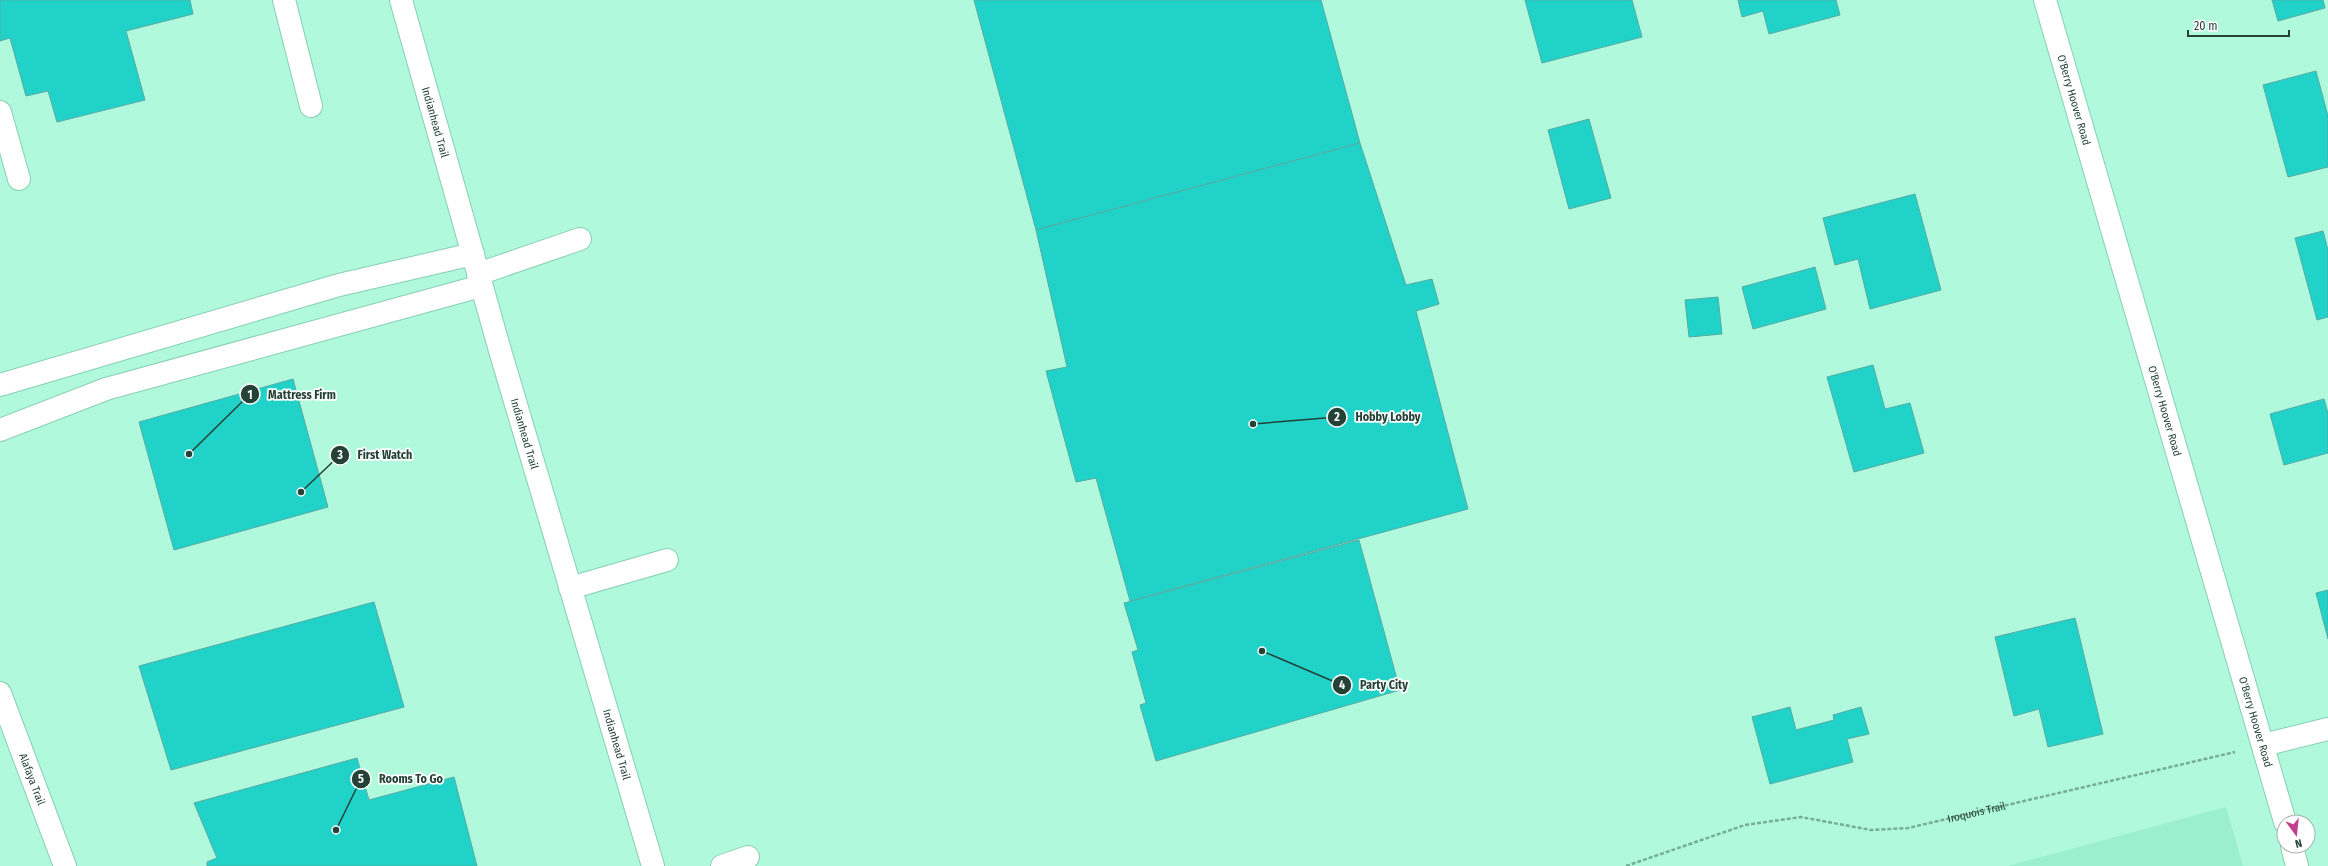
<svg xmlns="http://www.w3.org/2000/svg" width="2328" height="866" font-family="'Fira Sans Condensed',sans-serif">
	<style>
		.built { fill: #9befcf }
		.building { fill: #21d2c8; stroke: #57aba4 }
		.lines { fill: none; stroke-linecap: round; stroke-linejoin: round }
		.minor-casing { stroke: #87cfb4; stroke-width: 24 }
		.major-casing { stroke: #87cfb4; stroke-width: 24 }
		.path { stroke: #76ad98; stroke-width: 2.5; stroke-dasharray: 4 2; stroke-linecap: butt }
		.minor { stroke: #fff; stroke-width: 22 }
		.major { stroke: #fff; stroke-width: 22 }
		.labels { text-anchor: middle; dominant-baseline: central; stroke-width: 3.5; stroke-linejoin: round; paint-order: stroke }
		.street-label { font-size: 11px; fill: #244237; stroke: #fff }
		.leader { fill: none; stroke: #244237; stroke-width: 1.5 }
		.callout-dot { fill: #244237; stroke: #fff; stroke-width: 1.5 }
		.mark-label { font-size: 12px; text-anchor: middle; font-weight: bold; fill: #fff }
		.callout-label { font-size: 12px; text-anchor: middle; font-weight: bold; fill: #244237; stroke: #fff; stroke-width: 3.5; stroke-linejoin: round; paint-order: stroke }
	</style>
	<rect width="100%" height="100%" fill="#b0f9dd"/>
	<polygon class="built" points="2226,807 2243,866 2008,866"/>
	<g class="building">
		<polygon points="0,0 190,0 193,14 126,31 145,100 57,122 48,91 26,96 10,38 0,41"/>
		<polygon points="974,0 1321,0 1360,143 1036,230"/>
		<polygon points="1525,0 1632,0 1642,37 1542,63"/>
		<polygon points="1738,0 1836,0 1840,15 1769,34 1763,11 1742,17"/>
		<polygon points="2272,0 2323,0 2325,8 2278,21"/>
		<polygon points="2316,71 2328,116 2328,167 2288,177 2263,85"/>
		<polygon points="1589,119 1611,198 1569,209 1548,130"/>
		<polygon points="1360,143 1406,285 1432,279 1439,304 1416,311 1468,509 1130,601 1096,478 1076,482 1046,371 1067,367 1036,230"/>
		<polygon points="1915,194 1941,290 1870,309 1858,259 1835,265 1823,218"/>
		<polygon points="2323,231 2328,250 2328,317 2317,320 2295,238"/>
		<polygon points="1815,267 1826,309 1753,329 1742,287"/>
		<polygon points="1718,297 1722,334 1689,337 1685,300"/>
		<polygon points="1873,365 1885,409 1910,403 1924,453 1854,472 1827,377"/>
		<polygon points="293,379 328,507 174,550 139,422"/>
		<polygon points="2324,399 2328,413 2328,453 2284,465 2270,414"/>
		<polygon points="1359,540 1400,690 1156,761 1140,705 1146,703 1132,652 1138,650 1124,603"/>
		<polygon points="2328,590 2328,639 2316,593"/>
		<polygon points="374,602 404,707 171,770 139,666"/>
		<polygon points="2075,618 2103,734 2048,747 2039,709 2014,716 1995,637"/>
		<polygon points="1790,707 1796,730 1834,720 1833,715 1861,707 1869,734 1847,739 1853,762 1770,784 1752,717"/>
		<polygon points="357,758 369,800 454,777 477,866 207,866 207,862 217,858 194,803"/>
	</g>
	<g class="lines">
		<defs>
			<g id="minor">
				<polyline points="284,0 311,106"/>
				<path id="s2" d="M 401,0 L 501,354 L 653,866"/>
				<path id="s3" d="M 2045,0 L 2285,822"/>
				<polyline points="0,112 19,179"/>
				<polyline points="478,274 580,239"/>
				<polyline points="0,385 339,285 473,254"/>
				<polyline points="0,430 106,389 481,286"/>
				<polyline points="570,588 667,560"/>
				<polyline points="2263,745 2328,729"/>
				<polyline points="2292,846 2297,866"/>
				<polyline points="722,866 748,857"/>
			</g>
			<g id="major">
				<path id="s4" d="M 0,693 L 65,866"/>
			</g>
		</defs>
		<use href="#minor" class="minor-casing"/>
		<use href="#major" class="major-casing"/>
		<path class="path" id="s1" d="M 1626,866 L 1745,825 L 1801,817 L 1871,830 L 1908,828 L 2235,752"/>
		<use href="#minor" class="minor"/>
		<use href="#major" class="major"/>
	</g>
	<g class="labels">
		<g class="street-label">
			<text stroke="none"><textPath href="#s3" startOffset="104">O'Berry Hoover Road</textPath></text>
			<text stroke="none"><textPath href="#s2" startOffset="127">Indianhead Trail</textPath></text>
			<text stroke="none"><textPath href="#s3" startOffset="428">O'Berry Hoover Road</textPath></text>
			<text stroke="none"><textPath href="#s2" startOffset="451">Indianhead Trail</textPath></text>
			<text stroke="none"><textPath href="#s3" startOffset="752">O'Berry Hoover Road</textPath></text>
			<text stroke="none"><textPath href="#s2" startOffset="775">Indianhead Trail</textPath></text>
			<text stroke="none"><textPath href="#s4" startOffset="92">Alafaya Trail</textPath></text>
			<text stroke="none"><textPath href="#s1" startOffset="361">Iroquois Trail</textPath></text>
		</g>
	</g>
	<path class="leader" d="M189 454L250 394M1253 424L1337 417M301 492L340 455M1262 651L1342 685M336 830L361 779"/>
	<g class="callout-dot">
		<circle cx="189" cy="454" r="4"/>
		<circle cx="1253" cy="424" r="4"/>
		<circle cx="301" cy="492" r="4"/>
		<circle cx="1262" cy="651" r="4"/>
		<circle cx="336" cy="830" r="4"/>
		<circle cx="250" cy="394" r="10"/>
		<circle cx="1337" cy="417" r="10"/>
		<circle cx="340" cy="455" r="10"/>
		<circle cx="1342" cy="685" r="10"/>
		<circle cx="361" cy="779" r="10"/>
	</g>
	<g class="mark-label">
		<text x="250" y="399">1</text>
		<text x="1337" y="421">2</text>
		<text x="340" y="459">3</text>
		<text x="1342" y="689">4</text>
		<text x="361" y="783">5</text>
	</g>
	<g class="callout-label">
		<text x="302" y="399">Mattress Firm</text>
		<text x="1388" y="421">Hobby Lobby</text>
		<text x="385" y="459">First Watch</text>
		<text x="1384" y="689">Party City</text>
		<text x="411" y="783">Rooms To Go</text>
	</g>
	<g transform="translate(2296 834) rotate(165)"><circle r="19" fill="#ffffff" stroke="#a7b3af"/>
	<path d="M0-3L7 15L0 10L-7 15Z" fill="#c1418c"/>
	<text y="-6" font-size="11" font-weight="bold" text-anchor="middle" fill="#244237">N</text>
	</g>
	<path d="M2188 30v6h101v-6" fill="none" stroke="#244237" stroke-width="2"/>
	<text x="2194" y="30" font-size="12" fill="#244237" stroke="#ffffff" stroke-width="3" paint-order="stroke">20 m</text>
</svg>
